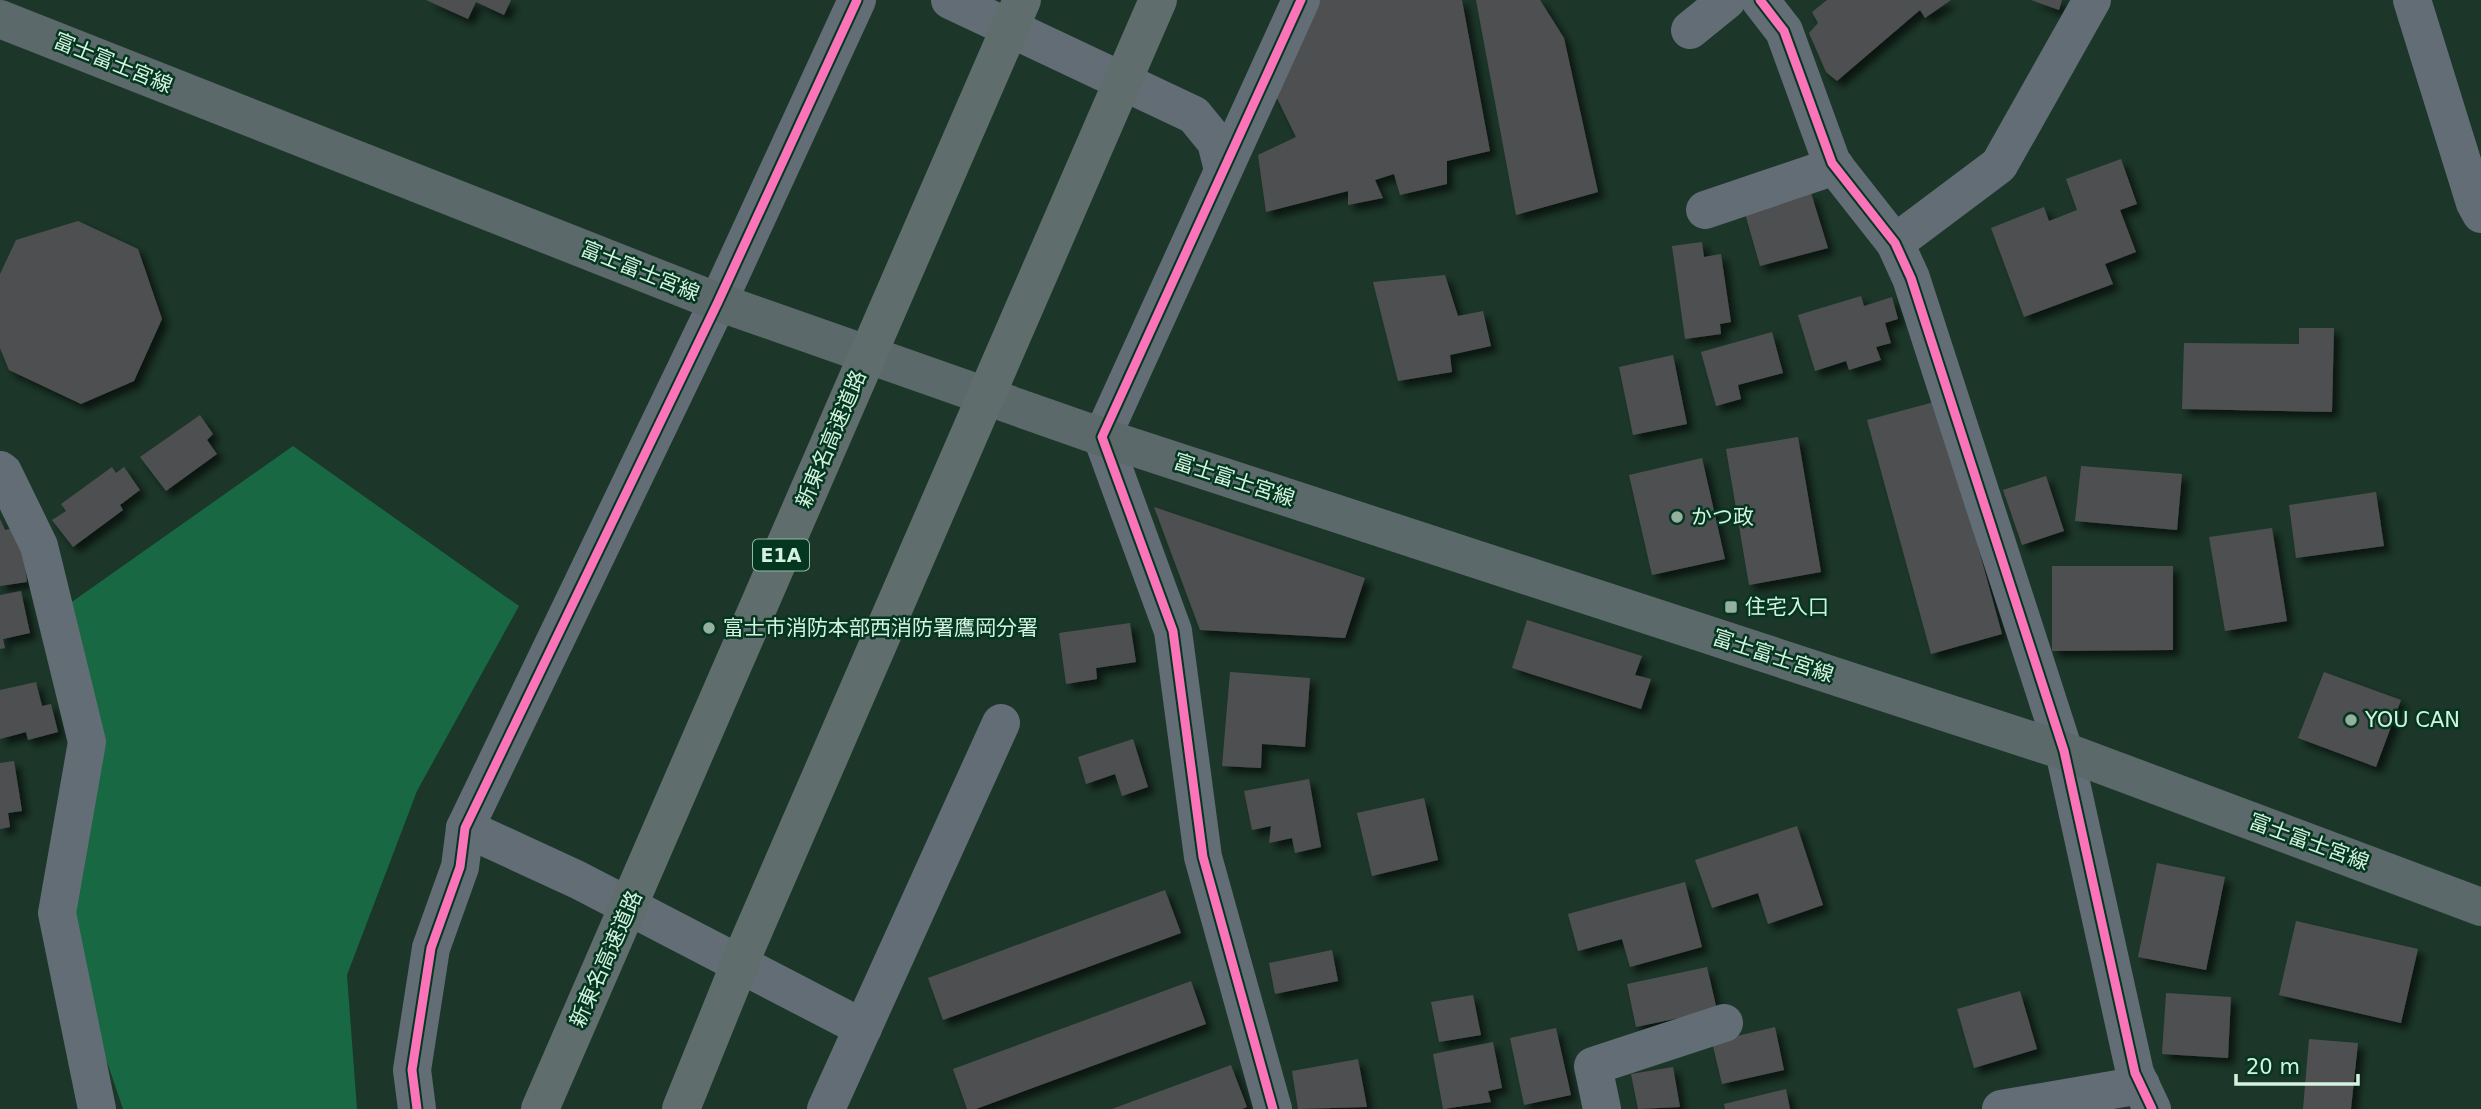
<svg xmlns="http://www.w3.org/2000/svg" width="2481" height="1109" font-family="'DejaVu Sans','Noto Sans JP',sans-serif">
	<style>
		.green { fill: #176843 }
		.building { fill: #4e5051; filter: url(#shadow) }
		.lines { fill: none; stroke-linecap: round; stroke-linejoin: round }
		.minor { stroke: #626d76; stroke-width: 38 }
		.major { stroke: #5b696a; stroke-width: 38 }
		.highway-bridge { stroke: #5f6d6d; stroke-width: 38 }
		.cycleway-casing { stroke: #043620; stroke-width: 13 }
		.cycleway { stroke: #fb73b8; stroke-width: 9 }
		.poi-dot { fill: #94b19f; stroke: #043620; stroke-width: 2.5 }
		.labels { text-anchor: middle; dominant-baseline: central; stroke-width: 5; stroke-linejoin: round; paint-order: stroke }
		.shield { fill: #043620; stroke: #96baa6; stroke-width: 2 }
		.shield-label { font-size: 19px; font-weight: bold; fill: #d4f3df }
		.street-label { font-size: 21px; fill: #d4f3df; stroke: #043620 }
		.poi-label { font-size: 21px; fill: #d4f3df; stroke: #043620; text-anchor: start }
	</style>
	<defs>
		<filter id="shadow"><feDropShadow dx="6" dy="6" stdDeviation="3.5" flood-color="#0009"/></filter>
	</defs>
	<rect width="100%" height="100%" fill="#1c3629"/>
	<polygon class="green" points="293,446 519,606 417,791 347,975 357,1109 123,1109 60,924 87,742 56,613"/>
	<g class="building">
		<polygon points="426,0 511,0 504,15 476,2 468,19"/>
		<polygon points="1320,0 1462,0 1490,151 1447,161 1447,184 1400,195 1394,174 1375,180 1383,198 1348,205 1348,191 1266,212 1258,155 1296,137 1274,92"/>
		<polygon points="1476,0 1540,0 1564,38 1598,192 1516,215"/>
		<polygon points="1827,0 1951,0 1925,18 1920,10 1837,81 1826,72 1809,33 1818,23 1812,12"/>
		<polygon points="2031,0 2062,0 2059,10"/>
		<polygon points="2121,159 2137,204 2120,210 2136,252 2105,264 2113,284 2024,317 1991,228 2044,207 2049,221 2077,210 2066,179"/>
		<polygon points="1811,193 1828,248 1760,266 1744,210"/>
		<polygon points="78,221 138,249 162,319 134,381 81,404 9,370 0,348 0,274 16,240"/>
		<polygon points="1702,242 1704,257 1721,254 1731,322 1720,324 1721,334 1685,339 1672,246"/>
		<polygon points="1445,275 1458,316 1483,311 1491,346 1450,355 1452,372 1398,381 1373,282"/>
		<polygon points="1861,296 1864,306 1892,297 1898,319 1885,323 1891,343 1876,347 1881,360 1849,370 1846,361 1815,371 1798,315"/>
		<polygon points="2299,328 2334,328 2332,412 2182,409 2184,343 2299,344"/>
		<polygon points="1772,332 1783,373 1738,385 1741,399 1716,406 1701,352"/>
		<polygon points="1673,355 1687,424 1633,435 1619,367"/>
		<polygon points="1938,401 2002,634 1931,654 1867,420"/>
		<polygon points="200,415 213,434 207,440 217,454 166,491 140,457"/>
		<polygon points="1798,437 1821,572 1749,585 1726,449"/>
		<polygon points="1702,458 1725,559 1652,575 1629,475"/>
		<polygon points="2081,466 2182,474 2177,530 2075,521"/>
		<polygon points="112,467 116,473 124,467 140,490 120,505 123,510 73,547 52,520 66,511 61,504"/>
		<polygon points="2046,476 2064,531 2022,545 2003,490"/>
		<polygon points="2376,492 2384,546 2296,558 2289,505"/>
		<polygon points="1154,507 1365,578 1345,638 1200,630"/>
		<polygon points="0,519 5,530 20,527 27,582 0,586"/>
		<polygon points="2272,528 2287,621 2225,631 2209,537"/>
		<polygon points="2052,566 2173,566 2173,650 2052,651"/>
		<polygon points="21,591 30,633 3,639 5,648 0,649 0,595"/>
		<polygon points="1527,620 1642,656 1635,675 1651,679 1641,709 1512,668"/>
		<polygon points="1130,623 1136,662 1096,668 1097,679 1066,684 1059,633"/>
		<polygon points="1230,672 1310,678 1305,747 1262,744 1261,768 1222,766"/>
		<polygon points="2324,672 2401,700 2376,767 2298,738"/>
		<polygon points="36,682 42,706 51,704 58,732 28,740 26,732 0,739 0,690"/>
		<polygon points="1133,739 1148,787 1122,796 1115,774 1086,784 1078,757"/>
		<polygon points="14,761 22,811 8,813 10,827 0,829 0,763"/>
		<polygon points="1309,779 1321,847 1295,853 1292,838 1269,843 1271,826 1252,830 1244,791"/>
		<polygon points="1424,798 1438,860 1372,876 1357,813"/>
		<polygon points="1797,826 1823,905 1768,924 1758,893 1712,908 1695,860"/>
		<polygon points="2157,863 2225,877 2206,970 2138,957"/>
		<polygon points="1685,882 1702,947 1630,967 1622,939 1578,951 1568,914"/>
		<polygon points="1165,890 1181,933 943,1020 928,978"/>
		<polygon points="2296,921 2418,949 2401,1023 2279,995"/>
		<polygon points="1332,950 1338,981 1275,994 1269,963"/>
		<polygon points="1707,967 1717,1010 1636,1027 1627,984"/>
		<polygon points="1191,981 1206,1024 976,1109 967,1109 953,1069"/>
		<polygon points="2020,991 2037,1049 1974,1068 1957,1009"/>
		<polygon points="2166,993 2231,997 2228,1058 2162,1054"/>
		<polygon points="1473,995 1481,1035 1439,1042 1431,1002"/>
		<polygon points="1775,1027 1784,1070 1722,1084 1712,1042"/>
		<polygon points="1556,1028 1571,1095 1524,1105 1510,1038"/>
		<polygon points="2309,1039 2358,1043 2351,1109 2303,1109"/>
		<polygon points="1493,1042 1502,1088 1488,1091 1491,1102 1443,1109 1433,1054"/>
		<polygon points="1358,1059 1367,1107 1298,1109 1292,1071"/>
		<polygon points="1231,1065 1247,1107 1242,1109 1112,1109"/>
		<polygon points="1673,1067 1680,1107 1638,1109 1631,1074"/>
		<polygon points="1786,1089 1790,1109 1725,1109 1724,1104"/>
	</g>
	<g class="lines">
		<g class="minor">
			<polyline points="950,0 1194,115 1216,142 1223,170"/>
			<polyline points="1760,0 1784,31 1832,163 1895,243 1911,278 2064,751 2135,1073 2152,1109"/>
			<polyline points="2412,0 2475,203 2481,214"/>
			<polyline points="1690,30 1727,0"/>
			<polyline points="1705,210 1835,166"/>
			<polyline points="1895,243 1999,165 2092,0"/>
			<polyline points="0,470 3,472 39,546 87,742 57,913 97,1109"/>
			<polyline points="465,828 578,880 863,1028"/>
			<polyline points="417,1109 412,1070 431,948 460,867 465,828 718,302 857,0"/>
			<polyline points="826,1109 1001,723"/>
			<polyline points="1273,1109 1203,857 1173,631 1102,437 1301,0"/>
			<polyline points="1602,1109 1593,1066 1724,1023"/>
			<polyline points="2001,1109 2141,1085"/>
		</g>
		<polyline class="major" points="0,19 718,302 1102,437 2064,751 2481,907"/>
		<g class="highway-bridge">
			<polyline points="540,1109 1022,0"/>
			<polyline points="681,1109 747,946 1158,0"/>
		</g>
		<defs>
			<g id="cycleway">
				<polyline points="1760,0 1784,31 1832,163 1895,243 1911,278 2064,751 2135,1073 2152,1109"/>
				<polyline points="417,1109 412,1070 431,948 460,867 465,828 718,302 857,0"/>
				<polyline points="1273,1109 1203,857 1173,631 1102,437 1301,0"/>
			</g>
		</defs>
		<use href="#cycleway" class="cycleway-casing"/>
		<use href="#cycleway" class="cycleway"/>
	</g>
	<g class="poi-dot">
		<circle cx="1677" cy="517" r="7"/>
		<rect x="1724" y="600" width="14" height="14" rx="3.5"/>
		<circle cx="709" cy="628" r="7"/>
		<circle cx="2351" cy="720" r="7"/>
	</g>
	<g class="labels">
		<rect class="shield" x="753" y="539.5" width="56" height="31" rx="5"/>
		<g class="shield-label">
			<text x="781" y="555">E1A</text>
		</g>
		<g class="street-label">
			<text transform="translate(113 63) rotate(22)">富士富士宮線</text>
			<text transform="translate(640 271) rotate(22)">富士富士宮線</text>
			<text transform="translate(831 439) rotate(-67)">新東名高速道路</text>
			<text transform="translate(1234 480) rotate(18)">富士富士宮線</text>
			<text transform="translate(1773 656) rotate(18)">富士富士宮線</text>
			<text transform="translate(2309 842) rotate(20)">富士富士宮線</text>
			<text transform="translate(606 959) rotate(-66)">新東名高速道路</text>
		</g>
		<g class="poi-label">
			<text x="1691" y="517">かつ政</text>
			<text x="1745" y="607">住宅入口</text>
			<text x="723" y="628">富士市消防本部西消防署鷹岡分署</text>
			<text x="2365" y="720">YOU CAN</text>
		</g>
	</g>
	<path d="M2236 1074v10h122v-10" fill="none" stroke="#d4f3df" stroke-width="3.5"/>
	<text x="2246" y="1074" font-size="21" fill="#d4f3df" stroke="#043620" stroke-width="5" paint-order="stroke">20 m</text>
</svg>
